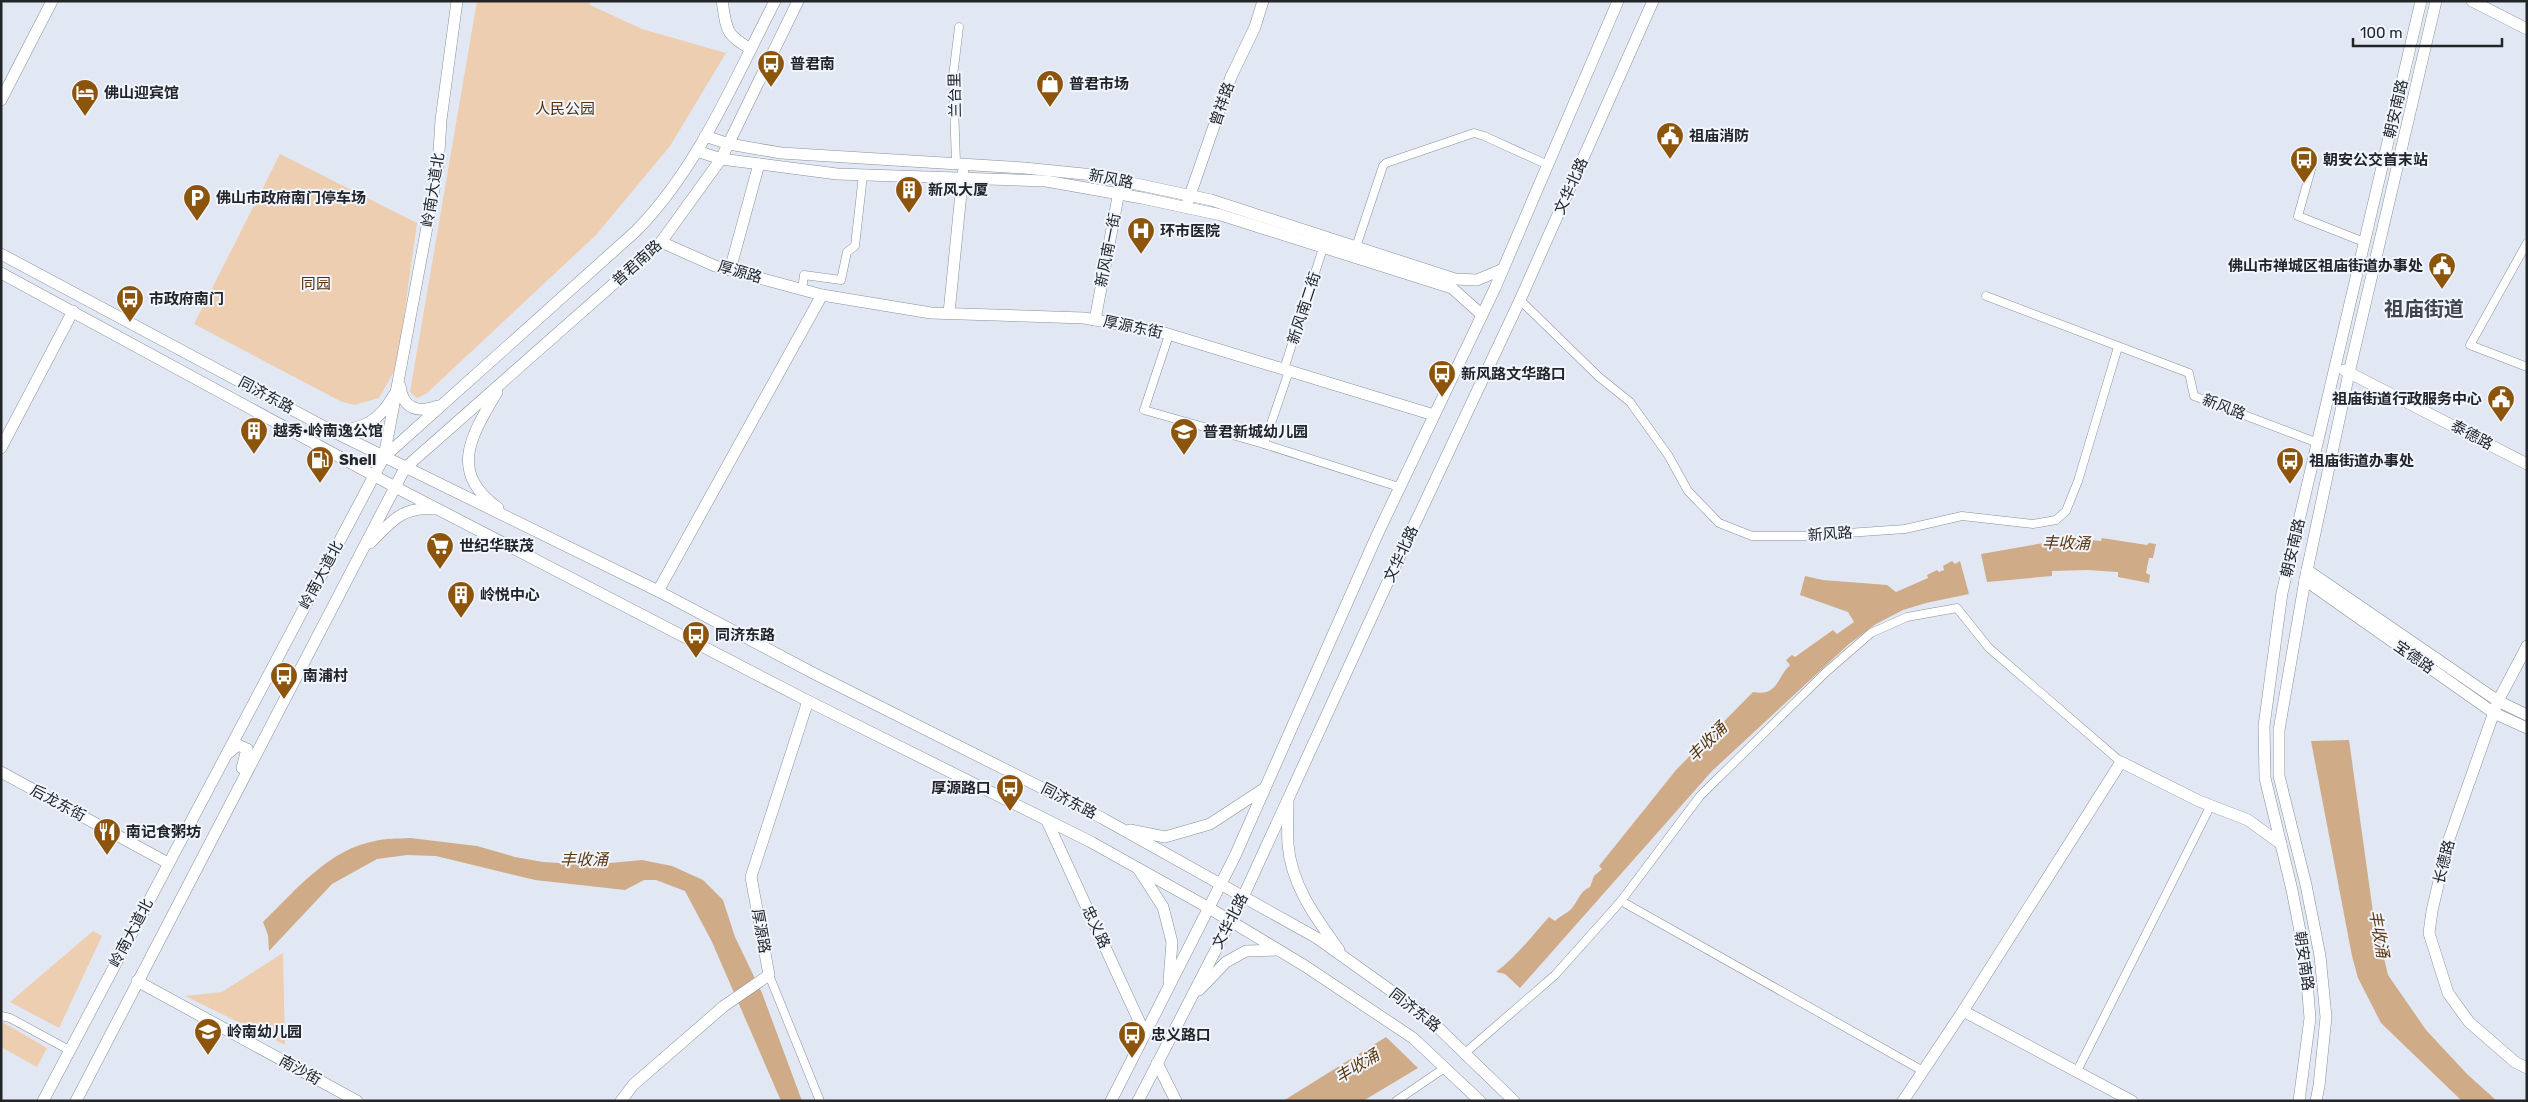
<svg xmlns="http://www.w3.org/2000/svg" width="2528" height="1102" font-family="Rubik,'Noto Sans SC',sans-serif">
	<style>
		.green { fill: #eeceb0 }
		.water { fill: #d0ab88 }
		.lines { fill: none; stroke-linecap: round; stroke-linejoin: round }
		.street-casing { stroke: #8a909a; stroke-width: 9 }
		.secondary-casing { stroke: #8a909a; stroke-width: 12 }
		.street { stroke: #fff; stroke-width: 8 }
		.secondary { stroke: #fff; stroke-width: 11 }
		.labels { text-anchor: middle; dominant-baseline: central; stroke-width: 4; stroke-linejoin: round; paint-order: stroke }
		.poi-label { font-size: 15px; font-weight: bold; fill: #222428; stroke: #f0f5fe; text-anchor: start }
		.street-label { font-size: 15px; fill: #222428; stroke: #f0f5fe }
		.park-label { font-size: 15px; fill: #543003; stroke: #f0f5fe }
		.water-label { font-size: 16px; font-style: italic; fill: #5c370c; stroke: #f0f5fe }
		.district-label { font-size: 20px; font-weight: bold; fill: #40464e; stroke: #f0f5fe }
	</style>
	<rect width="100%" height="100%" fill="#e1e8f3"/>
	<g class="green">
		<polygon points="477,1 589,1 590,5 642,29 726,53 670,146 596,235 426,394 417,398 410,392"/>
		<polygon points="280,154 417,223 397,366 379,398 354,405 340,401 194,324"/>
		<polygon points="93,931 102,936 59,1028 10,1002"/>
		<polygon points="283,953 285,1045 185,996 222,992"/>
		<polygon points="1,1023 4,1023 47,1048 37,1067 1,1047"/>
	</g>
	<g class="water">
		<polygon points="2072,538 2101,541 2102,538 2147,545 2149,543 2156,544 2153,558 2149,558 2146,573 2150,575 2149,583 2118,577 2118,572 2087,570 2052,571 2052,576 1987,582 1981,554"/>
		<path d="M 1952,561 L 1955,564 L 1960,561 L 1969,594 L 1926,603 L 1903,610 L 1876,624 L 1849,644 L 1712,771 L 1520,988 L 1505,974 L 1496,972 C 1517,956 1531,937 1549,917 L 1555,921 C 1560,916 1568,913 1572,908 C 1579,900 1579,892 1590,887 L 1594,876 L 1602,869 L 1599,866 L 1676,770 L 1753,692 C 1778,697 1777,677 1790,665 L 1786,660 L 1792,655 L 1795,657 L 1833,630 L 1837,634 L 1854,622 L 1848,612 L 1800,595 L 1805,576 L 1823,580 L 1887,585 L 1896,592 L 1928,578 L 1927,575 L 1937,570 L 1939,572 L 1944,570 L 1943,566 Z"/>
		<polygon points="2349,740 2373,912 2388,975 2426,1030 2467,1074 2497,1101 2462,1101 2381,1023 2358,978 2352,956 2311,741"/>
		<path d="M 410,838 L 477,846 L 515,857 L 543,862 L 589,865 L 642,860 L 672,866 L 703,880 L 723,900 L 735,937 L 762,993 L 802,1101 L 781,1101 L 712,942 L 685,891 L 656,880 L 644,880 L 625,890 L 535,880 L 436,856 L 407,855 L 377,859 L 332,884 L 269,951 L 268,935 L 263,922 C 295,891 329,849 375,841 C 386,838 398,839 410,838 Z"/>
		<polygon points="1386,1037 1418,1068 1363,1101 1283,1101"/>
	</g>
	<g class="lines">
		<defs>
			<g id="street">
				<polyline points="956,163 953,76 959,27"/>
				<polyline points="2312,166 2298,216 2364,242"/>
				<polyline points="2527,243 2470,345 2527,367"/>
				<polyline points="1356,247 1383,166 1386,163 1474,133 1484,136 1548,165"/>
				<polyline points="802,290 804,275 841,280 847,252 855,246 863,175"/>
				<polyline points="1986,296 2189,373 2194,396 2318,443"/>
				<polyline points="1520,300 1599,377 1630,402 1668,455 1688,491 1719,523 1752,536 1804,536 1905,529 1962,516 2033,524 2056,520 2066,511 2078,481 2118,347"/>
				<polyline points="1169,335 1144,410 1264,444 1399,487"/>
				<polyline points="1284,369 1323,248"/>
				<polyline points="1264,444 1289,371"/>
				<polyline points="1621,901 1923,1071"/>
				<polyline points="769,975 820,1101"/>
				<polyline points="1,1016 10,1018 69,1050"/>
				<polyline points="1465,1053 1555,975 1621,901 1700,796 1825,673 1871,633 1907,617 1957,608 1989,648 2121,762"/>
				<polyline points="2077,1071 2211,805"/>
				<polyline points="1396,1101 1446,1067"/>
			</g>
			<g id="secondary">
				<path d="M 722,1 C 727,29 724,34 751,49"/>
				<polyline points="2472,1 2527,29"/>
				<polyline points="1,100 52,1"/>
				<polyline points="705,136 729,144 781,153 1024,168 1094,175 1211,200 1455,279 1477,280 1503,269"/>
				<polyline points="697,151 721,159 837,174 1046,181 1142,198 1221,215 1452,288 1482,315"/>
				<polyline points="1188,201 1231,77 1255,27 1263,1"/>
				<polyline points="661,242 715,266 822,295 931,313 1084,318 1158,331 1434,415"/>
				<polyline points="1,254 334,432 658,591 815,674 1102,818 1317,938 1425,1015 1514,1101"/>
				<polyline points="730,270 759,164"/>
				<polyline points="1,273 395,487 808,701 1091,842 1209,908 1305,966 1413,1038 1480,1101"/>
				<polyline points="949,313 963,173"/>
				<polyline points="1095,320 1120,186"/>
				<polyline points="2344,370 2527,464"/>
				<path d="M 400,386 C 403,410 419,413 438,406"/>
				<path d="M 497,392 C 471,436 448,472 498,508"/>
				<path d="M 334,432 C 364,428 379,422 394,395"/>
				<polyline points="1,448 73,311"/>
				<path d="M 384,457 L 636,231 C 699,167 734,80 775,1"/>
				<path d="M 370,543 C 391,522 402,506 434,509"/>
				<polyline points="2307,570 2498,701 2527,715"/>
				<polyline points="2305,580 2494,713 2527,728"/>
				<polyline points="658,591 822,295"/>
				<polyline points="2527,646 2498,701 2448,842 2432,911 2429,933 2448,993 2469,1022 2515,1062 2527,1068"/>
				<polyline points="227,754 238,745 247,749 242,768"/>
				<polyline points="1,772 168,863"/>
				<path d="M 1288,802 C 1288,815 1287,830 1288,844 C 1291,885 1316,918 1339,950"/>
				<polyline points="1047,821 1145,1034"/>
				<polyline points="1130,830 1165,837 1210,824 1265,788"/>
				<polyline points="1139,870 1163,907 1172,942 1169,981"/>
				<polyline points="137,981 357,1101"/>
				<polyline points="1199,990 1226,962 1246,951 1278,950"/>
				<polyline points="1963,1011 2132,1101"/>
				<polyline points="1157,1063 1176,1101"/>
				<polyline points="43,1101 384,457 438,168 441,120 457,1"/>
				<polyline points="76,1101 405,468 661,242 721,159 798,1"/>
				<polyline points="621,1101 633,1085 724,1006 769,975 751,877 808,701"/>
				<polyline points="1111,1101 1235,856 1378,533 1495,288 1618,1"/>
				<polyline points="1138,1101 1243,897 1402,551 1520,300 1653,1"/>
				<polyline points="1903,1101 1963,1011 2121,762 2199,801 2248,820 2281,844"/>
				<polyline points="2299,1101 2310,1018 2305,957 2292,890 2265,778 2264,726 2282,593 2421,1"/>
				<polyline points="2316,1101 2319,1086 2326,1017 2320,956 2306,885 2279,776 2279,730 2305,580 2349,373 2436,1"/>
			</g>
		</defs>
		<use href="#street" class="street-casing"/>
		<use href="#secondary" class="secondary-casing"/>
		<use href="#street" class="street"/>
		<use href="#secondary" class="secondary"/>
	</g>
	<defs>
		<symbol id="bus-pin" viewBox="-11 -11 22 30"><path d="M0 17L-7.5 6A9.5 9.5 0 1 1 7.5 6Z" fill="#8d540b" stroke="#f0f5fe"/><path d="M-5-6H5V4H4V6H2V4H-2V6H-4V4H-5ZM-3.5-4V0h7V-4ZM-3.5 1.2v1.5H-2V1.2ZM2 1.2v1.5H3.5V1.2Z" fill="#fff"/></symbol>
		<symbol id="shop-pin" viewBox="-11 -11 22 30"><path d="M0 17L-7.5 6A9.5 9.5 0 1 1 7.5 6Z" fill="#8d540b" stroke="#f0f5fe"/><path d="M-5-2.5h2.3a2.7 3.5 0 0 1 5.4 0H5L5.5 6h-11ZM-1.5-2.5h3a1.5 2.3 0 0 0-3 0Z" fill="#fff"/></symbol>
		<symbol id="hotel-pin" viewBox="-11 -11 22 30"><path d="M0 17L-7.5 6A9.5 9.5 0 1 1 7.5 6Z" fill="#8d540b" stroke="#f0f5fe"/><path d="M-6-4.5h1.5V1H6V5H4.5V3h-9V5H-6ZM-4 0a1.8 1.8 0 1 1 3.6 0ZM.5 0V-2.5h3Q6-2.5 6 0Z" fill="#fff"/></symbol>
		<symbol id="civic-pin" viewBox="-11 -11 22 30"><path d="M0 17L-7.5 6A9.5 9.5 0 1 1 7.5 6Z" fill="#8d540b" stroke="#f0f5fe"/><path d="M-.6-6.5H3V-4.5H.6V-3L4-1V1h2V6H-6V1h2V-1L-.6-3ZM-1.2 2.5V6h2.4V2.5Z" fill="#fff"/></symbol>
		<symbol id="building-pin" viewBox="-11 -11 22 30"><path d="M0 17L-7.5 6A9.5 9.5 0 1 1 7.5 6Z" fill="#8d540b" stroke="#f0f5fe"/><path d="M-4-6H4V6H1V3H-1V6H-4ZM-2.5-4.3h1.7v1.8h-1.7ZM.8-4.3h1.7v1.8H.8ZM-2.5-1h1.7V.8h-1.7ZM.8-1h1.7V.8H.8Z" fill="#fff"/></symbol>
		<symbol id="parking-pin" viewBox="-11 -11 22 30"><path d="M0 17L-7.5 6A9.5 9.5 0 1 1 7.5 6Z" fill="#8d540b" stroke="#f0f5fe"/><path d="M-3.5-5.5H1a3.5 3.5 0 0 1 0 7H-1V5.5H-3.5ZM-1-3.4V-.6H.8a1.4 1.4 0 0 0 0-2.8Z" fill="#fff"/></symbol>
		<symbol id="hospital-pin" viewBox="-11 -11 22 30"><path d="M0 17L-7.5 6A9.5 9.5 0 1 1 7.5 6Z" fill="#8d540b" stroke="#f0f5fe"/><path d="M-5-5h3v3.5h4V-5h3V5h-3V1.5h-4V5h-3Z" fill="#fff"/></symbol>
		<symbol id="school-pin" viewBox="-11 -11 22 30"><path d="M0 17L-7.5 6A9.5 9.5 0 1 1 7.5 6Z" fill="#8d540b" stroke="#f0f5fe"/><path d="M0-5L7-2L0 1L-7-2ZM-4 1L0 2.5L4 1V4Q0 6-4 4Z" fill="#fff"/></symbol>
		<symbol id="fuel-pin" viewBox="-11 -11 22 30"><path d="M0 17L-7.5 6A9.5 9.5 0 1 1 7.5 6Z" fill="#8d540b" stroke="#f0f5fe"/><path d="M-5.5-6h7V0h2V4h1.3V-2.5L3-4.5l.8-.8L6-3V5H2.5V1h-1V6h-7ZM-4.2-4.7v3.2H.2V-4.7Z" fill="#fff"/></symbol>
		<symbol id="supermarket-pin" viewBox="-11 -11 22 30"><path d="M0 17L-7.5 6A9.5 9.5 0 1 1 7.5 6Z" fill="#8d540b" stroke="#f0f5fe"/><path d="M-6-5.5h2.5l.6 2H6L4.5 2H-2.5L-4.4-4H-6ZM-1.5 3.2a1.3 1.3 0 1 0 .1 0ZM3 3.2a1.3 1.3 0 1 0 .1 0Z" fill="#fff"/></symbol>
		<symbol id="restaurant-pin" viewBox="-11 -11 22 30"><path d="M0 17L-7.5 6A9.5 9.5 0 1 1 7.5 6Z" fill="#8d540b" stroke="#f0f5fe"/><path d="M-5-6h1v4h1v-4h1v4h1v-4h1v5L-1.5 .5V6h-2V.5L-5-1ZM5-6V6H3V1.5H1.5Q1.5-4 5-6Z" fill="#fff"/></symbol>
	</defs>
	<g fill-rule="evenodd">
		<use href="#bus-pin" x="755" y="48" width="32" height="43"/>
		<use href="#shop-pin" x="1034" y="68" width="32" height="43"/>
		<use href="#hotel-pin" x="69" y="77" width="32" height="43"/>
		<use href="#civic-pin" x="1654" y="120" width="32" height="43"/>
		<use href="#bus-pin" x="2288" y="144" width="32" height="43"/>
		<use href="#building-pin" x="893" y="174" width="32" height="43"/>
		<use href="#parking-pin" x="181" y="182" width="32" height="43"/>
		<use href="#hospital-pin" x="1125" y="215" width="32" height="43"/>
		<use href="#civic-pin" x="2426" y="250" width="32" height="43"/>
		<use href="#bus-pin" x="114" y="283" width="32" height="43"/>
		<use href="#bus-pin" x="1426" y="358" width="32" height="43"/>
		<use href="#civic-pin" x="2485" y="383" width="32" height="43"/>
		<use href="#building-pin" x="238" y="415" width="32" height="43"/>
		<use href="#school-pin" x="1168" y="416" width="32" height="43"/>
		<use href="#fuel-pin" x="304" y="444" width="32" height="43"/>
		<use href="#bus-pin" x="2274" y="445" width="32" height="43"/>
		<use href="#supermarket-pin" x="424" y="530" width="32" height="43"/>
		<use href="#building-pin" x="445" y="579" width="32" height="43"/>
		<use href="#bus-pin" x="680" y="619" width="32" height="43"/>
		<use href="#bus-pin" x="268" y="660" width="32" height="43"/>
		<use href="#bus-pin" x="994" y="772" width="32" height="43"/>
		<use href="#restaurant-pin" x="91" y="816" width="32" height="43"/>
		<use href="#school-pin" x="192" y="1016" width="32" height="43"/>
		<use href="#bus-pin" x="1116" y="1019" width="32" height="43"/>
	</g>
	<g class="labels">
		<g class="poi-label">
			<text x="790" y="64">普君南</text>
			<text x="1069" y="84">普君市场</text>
			<text x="104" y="93">佛山迎宾馆</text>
			<text x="1689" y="136">祖庙消防</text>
			<text x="2323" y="160">朝安公交首末站</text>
			<text x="928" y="190">新风大厦</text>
			<text x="216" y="198">佛山市政府南门停车场</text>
			<text x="1160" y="231">环市医院</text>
			<text x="2423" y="266" text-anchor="end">佛山市禅城区祖庙街道办事处</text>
			<text x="149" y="299">市政府南门</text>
			<text x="1461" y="374">新风路文华路口</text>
			<text x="2482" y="399" text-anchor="end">祖庙街道行政服务中心</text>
			<text x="273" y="431">越秀·岭南逸公馆</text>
			<text x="1203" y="432">普君新城幼儿园</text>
			<text x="339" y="460">Shell</text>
			<text x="2309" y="461">祖庙街道办事处</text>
			<text x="459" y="546">世纪华联茂</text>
			<text x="480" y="595">岭悦中心</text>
			<text x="715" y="635">同济东路</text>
			<text x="303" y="676">南浦村</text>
			<text x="991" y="788" text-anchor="end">厚源路口</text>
			<text x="126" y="832">南记食粥坊</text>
			<text x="227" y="1032">岭南幼儿园</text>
			<text x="1151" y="1035">忠义路口</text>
		</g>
		<g class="street-label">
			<text transform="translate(955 95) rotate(-91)">兰台里</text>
			<text transform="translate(1222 104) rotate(-71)">曾祥路</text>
			<text transform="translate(2396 109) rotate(-77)">朝安南路</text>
			<text transform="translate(1111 179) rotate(11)">新风路</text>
			<text transform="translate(1571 186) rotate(-66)">文华北路</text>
			<text transform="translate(433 190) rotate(-81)">岭南大道北</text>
			<text transform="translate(1108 250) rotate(-79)">新风南一街</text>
			<text transform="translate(637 263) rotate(-42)">普君南路</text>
			<text transform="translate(740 272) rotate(16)">厚源路</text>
			<text transform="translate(1304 308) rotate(-72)">新风南二街</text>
			<text transform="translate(1133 327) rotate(12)">厚源东街</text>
			<text transform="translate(266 395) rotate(28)">同济东路</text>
			<text transform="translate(2224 407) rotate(21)">新风路</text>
			<text transform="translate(2472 435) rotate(28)">泰德路</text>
			<text transform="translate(1830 534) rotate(-4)">新风路</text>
			<text transform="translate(2293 548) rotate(-77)">朝安南路</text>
			<text transform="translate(1401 554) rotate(-65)">文华北路</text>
			<text transform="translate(321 575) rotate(-62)">岭南大道北</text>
			<text transform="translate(2414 657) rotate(35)">宝德路</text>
			<text transform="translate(1069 801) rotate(27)">同济东路</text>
			<text transform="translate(58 803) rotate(28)">后龙东街</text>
			<text transform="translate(2444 862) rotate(-76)">长德路</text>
			<text transform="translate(1230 921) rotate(-63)">文华北路</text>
			<text transform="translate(1096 927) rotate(65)">忠义路</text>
			<text transform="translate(761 931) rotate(80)">厚源路</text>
			<text transform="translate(131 933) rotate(-62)">岭南大道北</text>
			<text transform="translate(2304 961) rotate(82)">朝安南路</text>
			<text transform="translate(1415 1010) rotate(38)">同济东路</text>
			<text transform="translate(300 1070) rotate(29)">南沙街</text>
		</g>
		<g class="park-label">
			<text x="565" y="109">人民公园</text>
			<text x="316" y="284">同园</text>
		</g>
		<g class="water-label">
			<text transform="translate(2066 543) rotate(1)">丰收涌</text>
			<text transform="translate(1707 742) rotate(-45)">丰收涌</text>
			<text x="584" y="859">丰收涌</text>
			<text transform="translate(2379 934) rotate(80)">丰收涌</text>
			<text transform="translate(1357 1066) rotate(-32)">丰收涌</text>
		</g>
		<g class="district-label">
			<text x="2424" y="309">祖庙街道</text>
		</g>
	</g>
	<rect width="2528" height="1102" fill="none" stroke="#222428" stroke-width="5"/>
	<path d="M2353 38v8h149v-8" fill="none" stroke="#222428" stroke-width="2.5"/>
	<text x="2360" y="38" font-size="15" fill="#222428" stroke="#f0f5fe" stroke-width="4" paint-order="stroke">100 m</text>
</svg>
